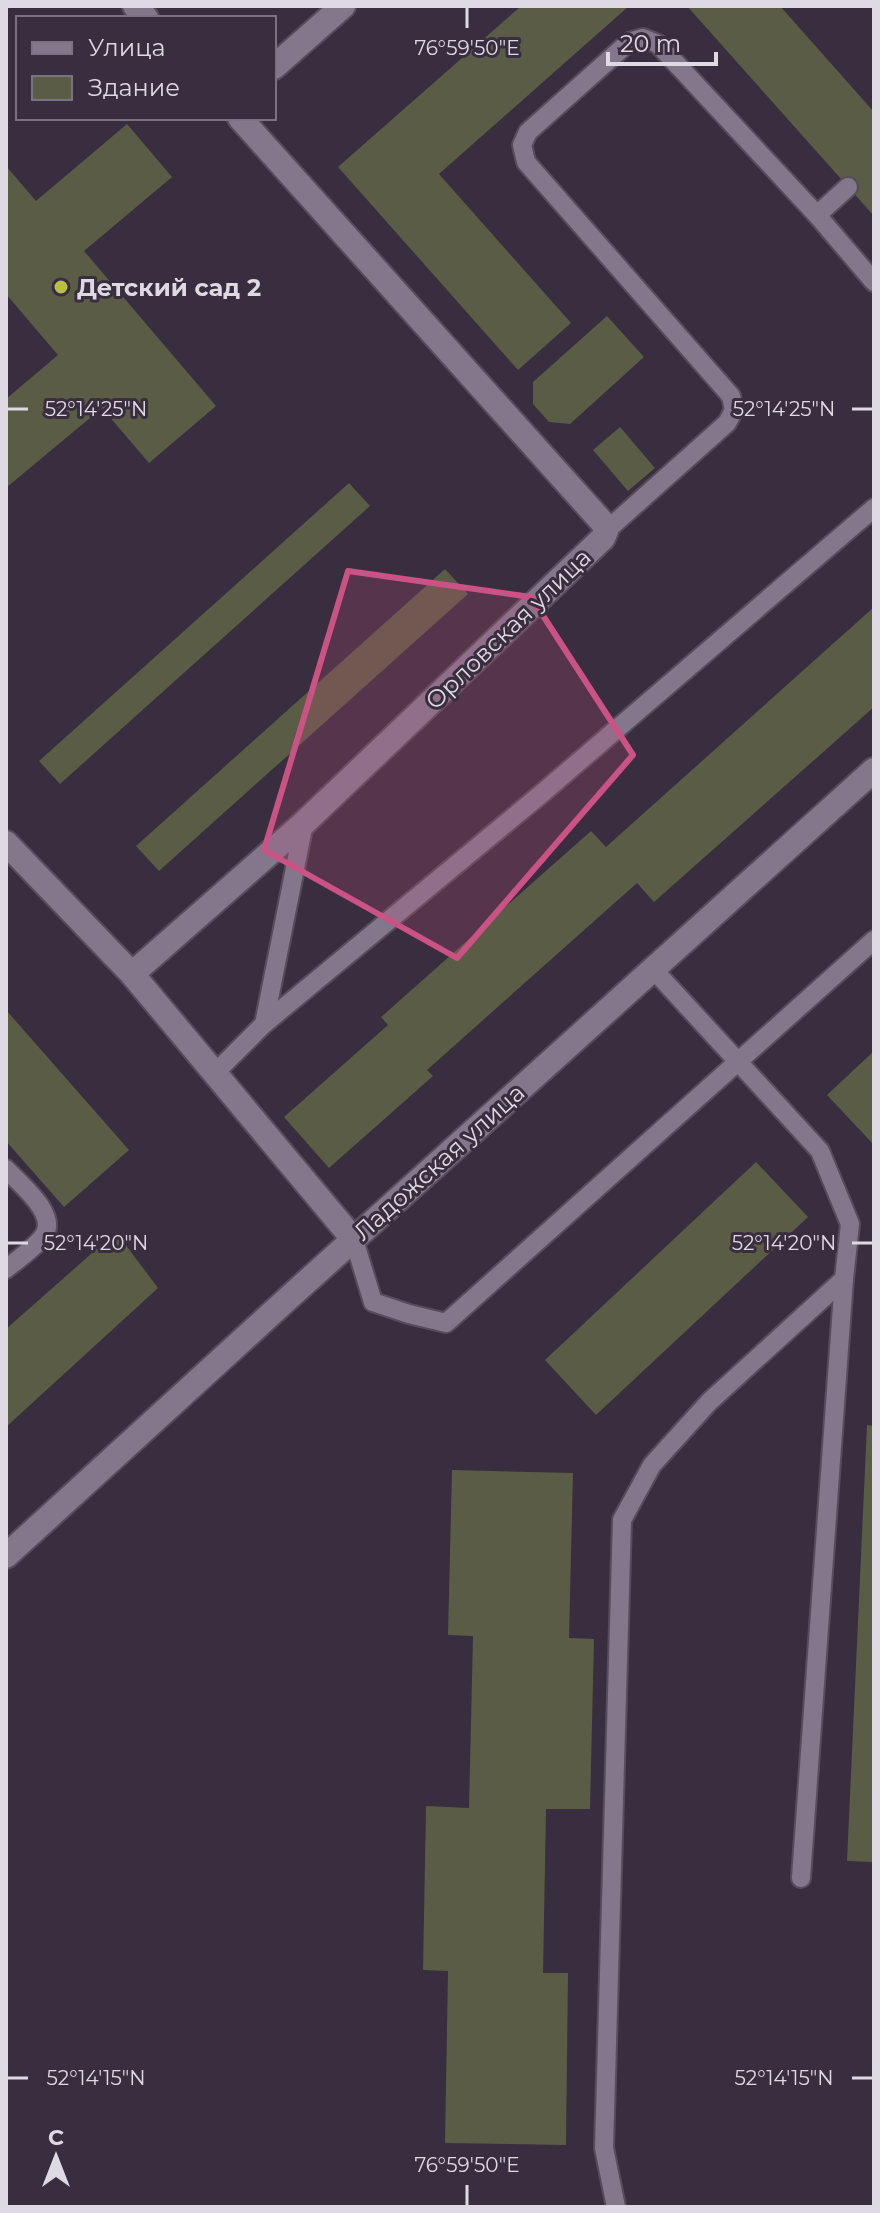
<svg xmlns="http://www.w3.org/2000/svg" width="880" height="2213" font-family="Montserrat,sans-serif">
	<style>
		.building { fill: #5a5c46 }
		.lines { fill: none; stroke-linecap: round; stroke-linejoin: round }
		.service-casing { stroke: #554d5b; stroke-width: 22 }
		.minor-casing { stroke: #554d5b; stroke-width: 28 }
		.secondary-casing { stroke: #554d5b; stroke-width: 28 }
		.service { stroke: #83778c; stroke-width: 18 }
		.minor { stroke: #83778c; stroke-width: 24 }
		.secondary { stroke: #83778c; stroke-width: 24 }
		.marked { fill: #cb5284; fill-opacity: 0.2; stroke: #cb5284; stroke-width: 6; stroke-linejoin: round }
		.ticks { fill: none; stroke: #dfd9e4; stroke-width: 3 }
		.poi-dot { fill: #bac045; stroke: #382e3f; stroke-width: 3 }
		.labels { text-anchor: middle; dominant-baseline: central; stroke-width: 6; stroke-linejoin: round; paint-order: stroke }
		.poi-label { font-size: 24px; font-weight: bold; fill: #dfd9e4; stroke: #382e3f; text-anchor: start }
		.street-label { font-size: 24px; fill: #dfd9e4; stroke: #382e3f }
		.ticks-label { font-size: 20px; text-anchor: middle; fill: #dfd9e4; stroke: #382e3f; stroke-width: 6; stroke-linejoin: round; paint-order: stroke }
	</style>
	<rect width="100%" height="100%" fill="#382e3f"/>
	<g class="building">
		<polygon points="521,6 629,6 439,174 571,323 518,370 338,167"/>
		<polygon points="687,6 780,6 874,112 874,216"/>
		<polygon points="127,124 172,177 84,251 216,406 149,463 102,408 7,487 6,399 58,355 6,294 6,166 36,201"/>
		<polygon points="607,316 644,357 570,424 549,422 533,404 533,382"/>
		<polygon points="620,427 655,468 628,491 593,450"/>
		<polygon points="349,483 370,506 60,784 39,761"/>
		<polygon points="445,569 468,594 159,871 136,846"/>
		<polygon points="874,607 874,707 654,902 637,883 427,1070 433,1076 329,1168 284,1117 388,1025 381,1017 591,831 606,847"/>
		<polygon points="6,1010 129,1150 64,1207 6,1141"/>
		<polygon points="874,1051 874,1145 827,1095"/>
		<polygon points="756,1162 808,1217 596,1415 545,1360"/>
		<polygon points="116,1232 158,1288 6,1427 6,1329"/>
		<polygon points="867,1425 874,1426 874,1862 847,1861"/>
		<polygon points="452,1470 573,1473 569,1638 594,1639 590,1809 546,1809 543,1973 568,1973 566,2145 445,2143 448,1971 423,1970 426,1806 469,1808 473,1636 448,1635"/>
	</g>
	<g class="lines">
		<defs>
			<g id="service">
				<polyline points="817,215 848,187"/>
				<polyline points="606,531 727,423 734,410 731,396 526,162 522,145 528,132 629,42 643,38 658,44 817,215 874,282"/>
				<polyline points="264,1024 304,823"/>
				<polyline points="215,1073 264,1024 540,795 874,508"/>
				<path d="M 6,1169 C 20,1184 58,1214 44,1235 C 35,1248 18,1259 6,1269"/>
				<polyline points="354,1240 373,1302 409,1314 446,1323 874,940"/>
				<polyline points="801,1878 844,1279"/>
				<polyline points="616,2207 604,2148 622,1520 652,1465 709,1402 844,1279 850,1224 820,1151 653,969"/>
			</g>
			<g id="minor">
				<polyline points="135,6 146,18"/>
				<polyline points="274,67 343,6"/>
				<polyline points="6,843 132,974 304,823 603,538 606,531 603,523 240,118"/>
				<polyline points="132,974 354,1240"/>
			</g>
			<polyline id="secondary" points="6,1556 283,1303 874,770"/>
		</defs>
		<use href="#service" class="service-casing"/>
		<use href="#minor" class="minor-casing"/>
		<use href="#secondary" class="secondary-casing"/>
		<use href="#service" class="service"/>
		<use href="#minor" class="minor"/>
		<use href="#secondary" class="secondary"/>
	</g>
	<path class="marked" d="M 348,571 L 531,597 L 633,755 L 457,958 L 264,850 Z"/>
	<path class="ticks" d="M 467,8 L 467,28M 8,409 L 28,409M 852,409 L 872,409M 8,1243 L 28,1243M 852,1243 L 872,1243M 8,2078 L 28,2078M 852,2078 L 872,2078M 467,2185 L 467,2205"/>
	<circle class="poi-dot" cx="61" cy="287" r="8"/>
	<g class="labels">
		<g class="poi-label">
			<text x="77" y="287">Детский сад 2</text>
		</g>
		<g class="street-label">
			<text transform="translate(508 629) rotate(-44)">Орловская улица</text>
			<text transform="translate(439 1162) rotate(-42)">Ладожская улица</text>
		</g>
	</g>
	<g class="ticks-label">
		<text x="467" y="55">76°59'50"E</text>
		<text x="96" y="416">52°14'25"N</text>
		<text x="784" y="416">52°14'25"N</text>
		<text x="96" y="1250">52°14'20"N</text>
		<text x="784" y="1250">52°14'20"N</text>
		<text x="96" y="2085">52°14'15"N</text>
		<text x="784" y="2085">52°14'15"N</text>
		<text x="467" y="2172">76°59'50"E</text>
	</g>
	<rect width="880" height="2213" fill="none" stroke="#dfd9e4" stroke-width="16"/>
	<rect x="16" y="16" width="260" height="104" fill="#382e3f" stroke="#7b7281" stroke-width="2"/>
	<rect x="32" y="42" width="40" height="12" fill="#83778c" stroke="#7b7281" stroke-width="2"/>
	<text x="88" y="56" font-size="24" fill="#dfd9e4">Улица</text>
	<rect x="32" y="76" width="40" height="24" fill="#5a5c46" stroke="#7b7281" stroke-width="2"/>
	<text x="88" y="96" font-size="24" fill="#dfd9e4">Здание</text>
	<g transform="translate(56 2157)" stroke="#382e3f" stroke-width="6" paint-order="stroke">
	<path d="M0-6L14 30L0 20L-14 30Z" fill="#dfd9e4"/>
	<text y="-12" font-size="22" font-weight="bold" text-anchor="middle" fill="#dfd9e4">С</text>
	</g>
	<path d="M608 52v12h108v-12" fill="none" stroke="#dfd9e4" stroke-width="4"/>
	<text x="620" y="52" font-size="24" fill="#dfd9e4" stroke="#382e3f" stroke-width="6" paint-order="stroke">20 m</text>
</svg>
